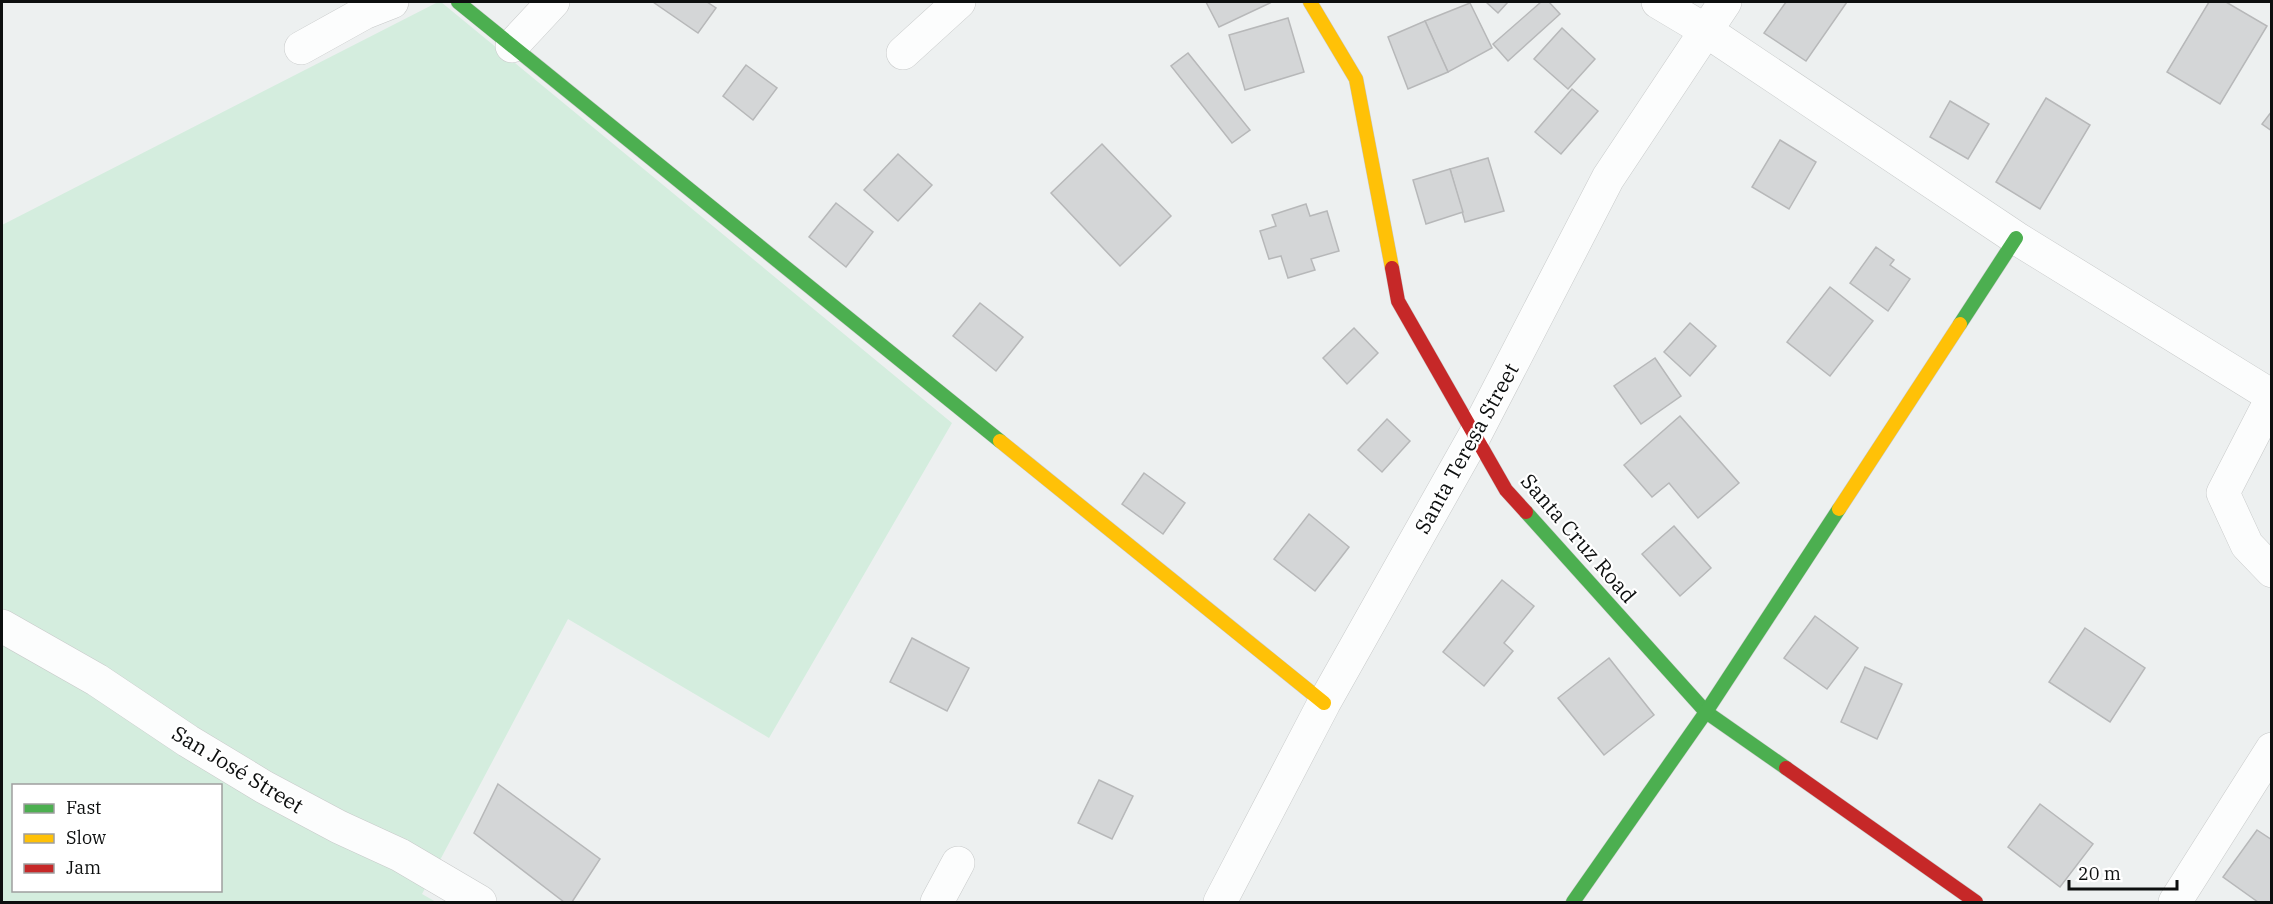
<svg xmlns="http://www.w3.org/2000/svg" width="2273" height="904" font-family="'IBM Plex Serif',serif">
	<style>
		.green { fill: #d4edde; fill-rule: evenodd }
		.building { fill: #d4d6d7; stroke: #b7b8b9; stroke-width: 1.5 }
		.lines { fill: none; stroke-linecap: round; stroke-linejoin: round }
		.street-casing { stroke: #c8caca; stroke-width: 34 }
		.fast-casing { stroke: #c8caca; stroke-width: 15 }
		.slow-casing { stroke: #c8caca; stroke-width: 15 }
		.jam-casing { stroke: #c8caca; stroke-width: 15 }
		.street { stroke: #fcfdfd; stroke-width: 33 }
		.fast { stroke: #4caf50; stroke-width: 14 }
		.slow { stroke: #ffc107; stroke-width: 14 }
		.jam { stroke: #c62828; stroke-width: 14 }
		.labels { text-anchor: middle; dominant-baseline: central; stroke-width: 4.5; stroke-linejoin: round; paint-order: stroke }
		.street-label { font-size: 21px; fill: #0d0f0f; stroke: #fff }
	</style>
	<rect width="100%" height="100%" fill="#edf0f0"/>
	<path class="green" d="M 438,2 L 441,2 L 952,423 L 769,738 L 568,619 L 422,894 L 436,902 L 2,902 L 2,225 ZM 14,786 L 220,786 L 220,890 L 14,890 Z"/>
	<g class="building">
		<polygon points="653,2 707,2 716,8 698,33"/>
		<polygon points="1206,2 1269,2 1270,3 1219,27"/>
		<polygon points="1486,2 1508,2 1498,13"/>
		<polygon points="1541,2 1549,2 1560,14 1508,61 1493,44"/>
		<polygon points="1786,2 1847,2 1806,61 1764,33"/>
		<polygon points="2209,2 2226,2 2267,26 2220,104 2167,72"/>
		<polygon points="1470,3 1492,48 1448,72 1425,21"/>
		<polygon points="1288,18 1304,72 1245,90 1229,35"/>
		<polygon points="1425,21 1448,72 1408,89 1388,37"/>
		<polygon points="1562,28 1595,59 1568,89 1534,59"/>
		<polygon points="1188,53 1250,130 1232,143 1171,66"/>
		<polygon points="746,65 777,88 753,120 723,96"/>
		<polygon points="1572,89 1598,111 1561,154 1535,132"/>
		<polygon points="2046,98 2090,125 2040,209 1996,182"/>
		<polygon points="1950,101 1989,124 1968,159 1930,137"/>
		<polygon points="2272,111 2272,131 2262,124"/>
		<polygon points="1780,140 1816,162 1789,209 1752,187"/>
		<polygon points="1102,144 1171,216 1120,266 1051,193"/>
		<polygon points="898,154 932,185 898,221 864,190"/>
		<polygon points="1488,158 1504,211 1465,222 1450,169"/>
		<polygon points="1450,169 1463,212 1426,224 1413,180"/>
		<polygon points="836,203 873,232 846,267 809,237"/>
		<polygon points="1306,204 1310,216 1327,211 1339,251 1311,259 1315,270 1288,278 1281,256 1269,259 1260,231 1276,226 1272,215"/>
		<polygon points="1876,247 1894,260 1890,265 1910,279 1888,311 1850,283"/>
		<polygon points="1830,287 1873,321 1830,376 1787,342"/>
		<polygon points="980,303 1023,337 996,371 953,336"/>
		<polygon points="1690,323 1716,346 1690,376 1664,352"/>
		<polygon points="1354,328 1378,353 1347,384 1323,358"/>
		<polygon points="1655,358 1681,396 1641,424 1614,386"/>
		<polygon points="1680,416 1739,483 1698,518 1669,483 1652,497 1624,465"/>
		<polygon points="1387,419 1410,441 1382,472 1358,450"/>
		<polygon points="1144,473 1185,503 1163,534 1122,504"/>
		<polygon points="1309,514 1349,547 1315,591 1274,559"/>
		<polygon points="1674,526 1711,568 1680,596 1642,554"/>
		<polygon points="1502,580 1534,606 1504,643 1513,651 1484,686 1443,652"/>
		<polygon points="1815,616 1858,648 1827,689 1784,658"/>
		<polygon points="2085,628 2145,668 2110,722 2049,682"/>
		<polygon points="912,638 969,668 947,711 890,682"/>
		<polygon points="1609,658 1654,715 1604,755 1558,698"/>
		<polygon points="1865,667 1902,684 1877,739 1841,722"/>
		<polygon points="1099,780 1133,796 1112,839 1078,823"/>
		<polygon points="498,784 600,859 572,902 564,902 474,833"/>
		<polygon points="2040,804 2093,844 2060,887 2008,847"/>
		<polygon points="2257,830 2272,840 2272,902 2258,902 2223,877"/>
	</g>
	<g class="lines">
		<defs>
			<g id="street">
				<polyline points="1658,2 1705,30 2016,238 2272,396"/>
				<polyline points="512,46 553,2"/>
				<polyline points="301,48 364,13 392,2"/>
				<polyline points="903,53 959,2"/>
				<polyline points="2272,398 2223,493 2247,545 2272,571"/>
				<polyline points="2,626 97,680 188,741 264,787 339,827 400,855 480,902"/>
				<polyline points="937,902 958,863"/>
				<polyline points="1220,902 1324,703 1475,435 1608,178 1725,2"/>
				<polyline points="2175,902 2272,749"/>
			</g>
			<g id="fast">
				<polyline points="458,2 1000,441"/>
				<polyline points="1960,324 2016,238"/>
				<polyline points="1526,512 1706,712 1786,768"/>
				<polyline points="1573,902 1706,712 1839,509"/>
			</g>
			<g id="slow">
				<polyline points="1310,2 1356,79 1392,268"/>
				<polyline points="1000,441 1324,703"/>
				<polyline points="1839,509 1960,324"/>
			</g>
			<g id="jam">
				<polyline points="1392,268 1398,301 1506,490 1526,512"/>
				<polyline points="1786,768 1976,902"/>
			</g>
		</defs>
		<use href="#street" class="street-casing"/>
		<use href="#fast" class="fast-casing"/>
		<use href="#slow" class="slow-casing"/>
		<use href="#jam" class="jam-casing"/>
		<use href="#street" class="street"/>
		<use href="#fast" class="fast"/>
		<use href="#slow" class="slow"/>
		<use href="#jam" class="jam"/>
	</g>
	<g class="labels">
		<g class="street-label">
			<text transform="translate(1466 448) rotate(-61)">Santa Teresa Street</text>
			<text transform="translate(1579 538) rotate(49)">Santa Cruz Road</text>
			<text transform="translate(238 769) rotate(31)">San José Street</text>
		</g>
	</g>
	<rect width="2273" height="904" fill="none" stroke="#0d0f0f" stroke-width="6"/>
	<rect x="12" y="784" width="210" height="108" fill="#ffffff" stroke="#9e9f9f" stroke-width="1.5"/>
	<rect x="24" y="804" width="30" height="9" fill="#4caf50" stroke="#9e9f9f" stroke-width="1.5"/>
	<text x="66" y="814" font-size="18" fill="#0d0f0f">Fast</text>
	<rect x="24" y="834" width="30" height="9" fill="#ffc107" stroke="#9e9f9f" stroke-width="1.5"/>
	<text x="66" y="844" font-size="18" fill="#0d0f0f">Slow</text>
	<rect x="24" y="864" width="30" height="9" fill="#c62828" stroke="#9e9f9f" stroke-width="1.5"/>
	<text x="66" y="874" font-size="18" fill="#0d0f0f">Jam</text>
	<path d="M2069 880v9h108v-9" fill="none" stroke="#0d0f0f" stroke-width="3"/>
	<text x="2078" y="880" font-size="18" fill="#0d0f0f" stroke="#ffffff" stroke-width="4.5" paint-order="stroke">20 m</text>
</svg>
